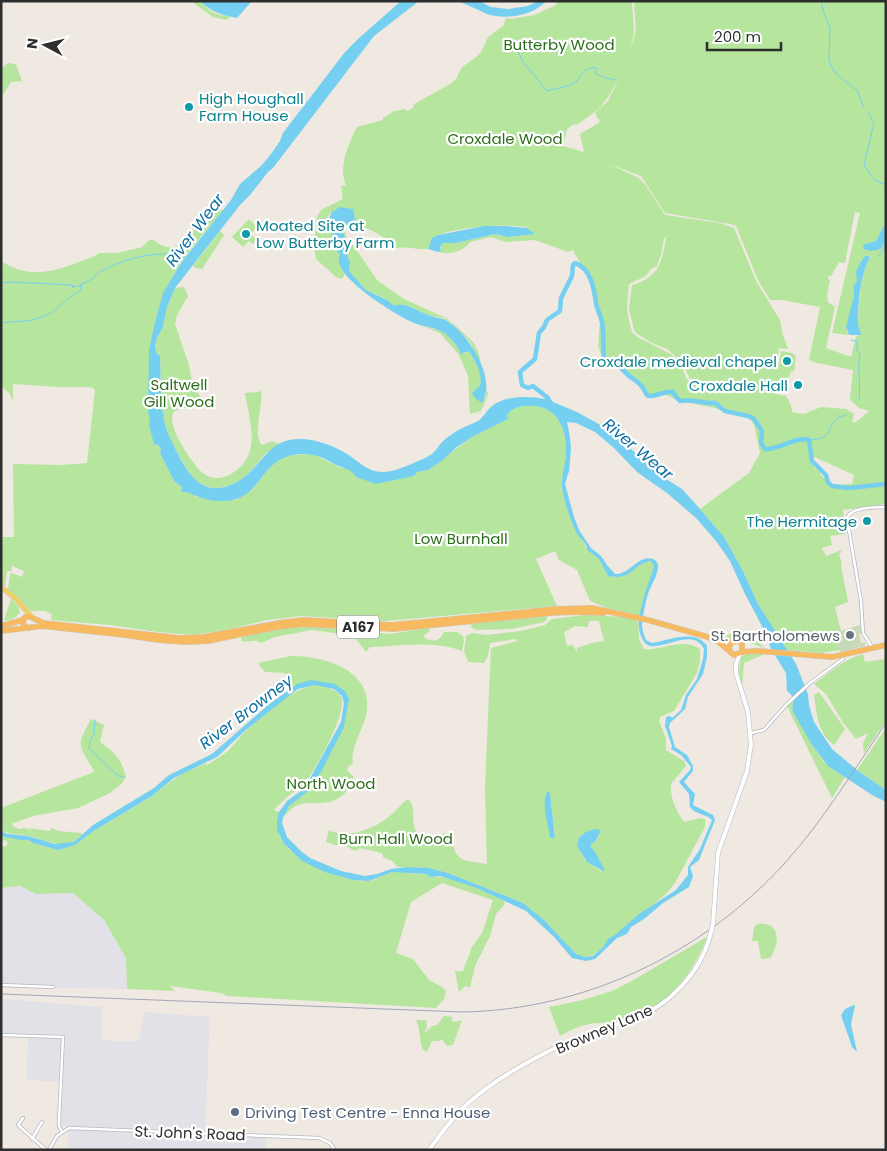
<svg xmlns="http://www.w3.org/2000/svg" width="887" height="1151" font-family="Poppins,sans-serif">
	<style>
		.industrial { fill: #e3e1e8 }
		.green { fill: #b6e59e; fill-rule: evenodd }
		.cemetery { fill: #c8d9b8 }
		.water { fill: #75cff0 }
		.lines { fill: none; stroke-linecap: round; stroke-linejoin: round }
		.stream { stroke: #75cff0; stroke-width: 1 }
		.river { stroke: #75cff0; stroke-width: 4.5 }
		.minor-casing { stroke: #b4b7c1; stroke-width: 4 }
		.secondary-casing { stroke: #b4b7c1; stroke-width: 5 }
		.primary-casing { stroke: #c9c9c9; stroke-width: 5.5 }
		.trunk-casing { stroke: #c9c9c9; stroke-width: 6 }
		.minor { stroke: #fff; stroke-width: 2.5 }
		.secondary { stroke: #fff; stroke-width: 4 }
		.primary { stroke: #f2d163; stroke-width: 4.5 }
		.trunk { stroke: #f8ba60; stroke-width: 5 }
		.rail { stroke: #a3a6b8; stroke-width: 1 }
		.secondary-bridge-casing { stroke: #b4b7c1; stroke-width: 5; stroke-linecap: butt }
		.secondary-bridge { stroke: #fff; stroke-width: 4 }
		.culture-dot { fill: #0f9aa8; stroke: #fff; stroke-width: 2 }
		.worship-dot { fill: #6b7280; stroke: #fff; stroke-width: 2 }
		.service-dot { fill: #5c6f8a; stroke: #fff; stroke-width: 2 }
		.labels { text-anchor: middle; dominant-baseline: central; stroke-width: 4.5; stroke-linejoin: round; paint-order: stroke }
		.shield { fill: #fff; stroke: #6d6d6d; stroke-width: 1 }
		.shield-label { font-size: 14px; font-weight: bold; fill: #2e2e2e }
		.park-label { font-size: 15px; fill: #2c6e1b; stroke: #fff }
		.culture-label { font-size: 15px; fill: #0d838f; stroke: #fff; text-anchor: end }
		.worship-label { font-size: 15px; fill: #5b616d; stroke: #fff; text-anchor: end }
		.street-label { font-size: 15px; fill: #2e2e2e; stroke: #fff }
		.service-label { font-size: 15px; fill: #4e5e75; stroke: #fff; text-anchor: start }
		.water-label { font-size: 16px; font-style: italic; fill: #0d6fa3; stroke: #fff }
	</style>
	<rect width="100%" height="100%" fill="#efe9e1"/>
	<g class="industrial">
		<polygon points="20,886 36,894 73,893 104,920 126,958 127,989 56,988 1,985 1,888"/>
		<polygon points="1,999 102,1007 101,1040 133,1042 139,1039 144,1012 210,1017 205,1133 266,1136 266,1150 68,1148 69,1128 129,1130 129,1128 63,1126 61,1123 63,1082 27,1080 28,1038 2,1037 1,1048"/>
	</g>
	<g class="green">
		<path d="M 191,1 L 200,1 C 205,6 210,12 217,14 C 222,16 225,14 230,17 L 226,20 L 213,17 Z"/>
		<path d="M 557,1 L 632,1 L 634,33 L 629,53 L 636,31 L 634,1 L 886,1 L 886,227 L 883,227 L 871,251 L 881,249 L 886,241 L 886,504 L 843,510 L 846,534 L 830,536 L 832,545 L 822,548 L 826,556 L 842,550 L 839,555 L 842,563 L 841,565 L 848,602 L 835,607 L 841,631 L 837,633 L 835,638 L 840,650 L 821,653 L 786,650 L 758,604 L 742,569 L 724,537 L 700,509 L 749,473 L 760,453 L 754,425 L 751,420 L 746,417 L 731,414 L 715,408 L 680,401 L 664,394 L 660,394 L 655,397 L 646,397 L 636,382 L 602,357 L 598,346 L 600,322 L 594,304 L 591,283 L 573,250 L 568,252 L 535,240 L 505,242 L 491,237 L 470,242 C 463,252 449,255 438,252 L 440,251 L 441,245 L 443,243 L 456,243 L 495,234 L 508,237 L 534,234 C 531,231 529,228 525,227 C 506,223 449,228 432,238 L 428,249 C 417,250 407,246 396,248 C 391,245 388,241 384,238 C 375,231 356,221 346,226 L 345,232 L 347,239 L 356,249 L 377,280 L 404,299 L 448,319 L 473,342 L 478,351 L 481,362 L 478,359 L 470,342 L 450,322 L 442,318 L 427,315 L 413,308 L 393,305 L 384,298 L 366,290 L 349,271 L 349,260 L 347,255 L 347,245 L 343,231 L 347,223 L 351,223 L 339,207 C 329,215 326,213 327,229 L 330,230 L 338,250 L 337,254 L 342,253 L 340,266 L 345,274 L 342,279 L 336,277 L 316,259 L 314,245 L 317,217 L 321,210 L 343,199 L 341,186 L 346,185 C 338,167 348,145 357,127 L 383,120 L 383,118 L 394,111 L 405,109 L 407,111 L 413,108 L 414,104 L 450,84 L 456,79 L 462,67 L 475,58 L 481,52 L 488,37 L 503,26 L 506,18 L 511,19 L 534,15 L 556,5 ZM 619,78 L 608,101 L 595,113 L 600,122 L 580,134 L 584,152 L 563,146 L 567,129 L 572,125 L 578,124 L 599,109 L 608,97 ZM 609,164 L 641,176 L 665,213 L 730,224 L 736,226 L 758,280 L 770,300 L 782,300 L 820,307 L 809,360 L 817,363 L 853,370 L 850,400 L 859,408 L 869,411 L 855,423 L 852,421 L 854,414 L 846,409 L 821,407 L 804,414 L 792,412 L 791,405 L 786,396 L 767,392 L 768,389 L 783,389 L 791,372 L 794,371 L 796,356 L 792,353 L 781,351 L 778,368 L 776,368 L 779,348 L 788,349 L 783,335 L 780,320 L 757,283 L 734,228 L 720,223 L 665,215 L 647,187 L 639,178 ZM 855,212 L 860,213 L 832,333 L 849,335 L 846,330 L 847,325 L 850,318 L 854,296 L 853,287 L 857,281 L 860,263 L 865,256 L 869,259 C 860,277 859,303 858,323 C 858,327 860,331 861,335 L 856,336 L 851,357 L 826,348 L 835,307 L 828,302 L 827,295 L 830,280 L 828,279 L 828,276 L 831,276 L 839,262 L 845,263 ZM 671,232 L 666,236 C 663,260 659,278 632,285 L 629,309 L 634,329 L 636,333 L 650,342 L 667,349 L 682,362 L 689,377 L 696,384 L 724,390 L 708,388 L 691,383 L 686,378 L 681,365 L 671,354 L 637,337 L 632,332 L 628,317 L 627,306 L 629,284 L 646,276 L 650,270 L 657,266 L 661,255 L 664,238 ZM 810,455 L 854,475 L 852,484 L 833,485 L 820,474 L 820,470 L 815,469 Z"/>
		<polygon points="8,63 16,64 22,81 11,82 1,98 1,69"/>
		<path d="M 224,209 C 210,227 194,244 181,263 C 154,304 150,339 149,387 C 148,408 148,431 161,449 L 160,453 L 174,481 L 197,497 L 235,500 L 252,490 L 270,467 L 280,458 L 292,455 L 313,454 L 341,468 L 348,468 L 354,473 L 417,472 L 428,470 L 472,437 L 507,419 L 506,417 C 509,409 517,407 525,406 C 555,403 567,426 566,453 C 566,464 562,475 562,487 C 562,491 564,497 565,502 C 567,509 570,517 572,523 C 576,531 586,543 587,550 L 599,559 L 608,576 C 629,580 634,564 651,561 L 653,563 L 654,567 L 640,616 L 607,608 L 590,601 L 577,570 L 559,560 L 555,551 L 536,559 L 557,606 L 386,621 L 301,616 L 267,620 L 230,629 L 193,635 L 158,632 L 109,625 L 51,620 L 52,614 L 45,611 L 31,611 L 8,589 L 10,574 L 12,573 L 22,577 L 24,571 L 12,566 L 12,571 L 7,571 L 5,586 L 1,584 L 1,537 L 14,537 L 13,464 L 62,465 L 87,463 L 95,391 L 93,388 L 89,387 L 58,387 L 13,384 L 13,402 L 10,394 L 1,386 L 1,261 C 35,283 62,268 95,256 L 99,253 L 118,253 L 142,247 L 148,241 L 152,239 C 180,262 189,232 206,218 C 211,213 218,211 224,209 Z"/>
		<polygon points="249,219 257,227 251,234 257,240 253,244 249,241 243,247 232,237"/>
		<polygon points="220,231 224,235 202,269 196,268 193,266"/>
		<path d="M 184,287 L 188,296 L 177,315 L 175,324 L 189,365 L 193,386 L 200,396 L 207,404 C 200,405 180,407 174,412 C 164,423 194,467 204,474 C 211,479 222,479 229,475 C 263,457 250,424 245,393 L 259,392 L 261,389 C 264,401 252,435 262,445 L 272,441 L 279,444 C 275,447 270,450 266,453 C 256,463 250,476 237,482 C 205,498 191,479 178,453 C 172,443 167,433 164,421 C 160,401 161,377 160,356 L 157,354 L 155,347 L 157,338 L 163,327 L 167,307 L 175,288 Z"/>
		<path d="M 413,322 L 443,332 L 450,338 L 463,354 L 469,351 C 476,363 483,372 481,386 L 473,392 L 485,399 L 487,389 L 488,395 L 481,411 L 470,414 L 468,376 L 459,355 L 440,333 Z"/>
		<path d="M 11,599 L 18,606 L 20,612 C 16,617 12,621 4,620 Z"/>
		<polygon points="547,615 547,619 544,622 512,629 477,630 472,628 471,624"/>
		<path d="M 586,615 L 627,617 L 638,620 L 639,639 L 644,649 C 663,651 681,637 700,649 L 700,661 L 697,673 L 674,711 L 660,717 L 659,721 L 666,738 L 666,750 L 684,761 L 686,766 L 671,784 C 670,798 676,811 684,822 L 701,818 L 705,819 L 705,827 L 675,883 L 666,894 L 616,934 C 603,943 595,964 576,954 L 544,920 L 523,903 L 448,873 L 429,868 L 398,867 L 392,861 L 383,857 L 382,853 L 360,848 L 355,851 L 344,845 L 335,845 L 326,842 L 329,830 C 347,840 376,828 391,815 C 397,810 402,803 408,799 C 418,808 409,823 418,834 C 425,839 432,837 439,838 L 444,833 L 452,836 C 454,863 464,860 487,864 L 485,788 L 491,648 L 517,641 L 516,639 L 490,643 L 488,656 L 484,663 L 468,662 L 464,651 L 466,636 L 472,633 L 486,635 L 521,631 L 545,625 L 552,619 ZM 589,621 L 599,621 L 604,641 L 592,643 L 577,648 L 577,652 L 573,645 L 567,646 L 564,632 L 575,626 L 588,627 ZM 550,793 L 555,834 L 550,838 L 545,795 ZM 591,830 L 600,834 L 595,842 L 592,843 L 590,846 L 596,853 L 604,870 L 601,871 L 584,859 L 577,842 L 581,835 Z"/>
		<path d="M 315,625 L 389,634 L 429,628 L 430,631 L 423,636 L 426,639 L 435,641 L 440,638 L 444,632 L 457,632 L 463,636 L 464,641 L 462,651 C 434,640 399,646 370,647 L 367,651 L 365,651 L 356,639 L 350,635 L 311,630 L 275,637 L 261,643 C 255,638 248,643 241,641 L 242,637 L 275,630 Z"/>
		<path d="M 734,632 C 745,633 758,640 764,648 L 737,638 L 723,640 L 722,638 Z"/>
		<path d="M 886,648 L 886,721 L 864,753 L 863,743 L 868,733 L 856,739 L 842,721 L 826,694 L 814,684 C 829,673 844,659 863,654 L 865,662 L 885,659 L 884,649 Z"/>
		<polygon points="767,653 744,663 742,687 739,670 741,657 745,654"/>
		<path d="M 291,656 C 326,656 376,671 366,716 C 362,731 350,749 353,764 L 348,767 L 347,770 L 354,777 C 350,784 347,793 340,797 C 322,811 301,793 286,815 L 282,812 L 285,806 L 302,795 L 341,730 L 346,704 L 340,691 L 315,682 L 293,689 L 285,673 L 265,672 L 258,663 Z"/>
		<path d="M 317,685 C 326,687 337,689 341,697 C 349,711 312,777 301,788 C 298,790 294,792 291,794 C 285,798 279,805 274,810 L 279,812 C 268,848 309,866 337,875 C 347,878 357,882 367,881 C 376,881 384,873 393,872 C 404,871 416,875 427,874 L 430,877 C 453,875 486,890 505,902 L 504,905 L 496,914 L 490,936 L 475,966 L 470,988 L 465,986 L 459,992 L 455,971 L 463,971 L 472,947 L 482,933 L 493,900 L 442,883 L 411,902 L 396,953 L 413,959 L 429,980 L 442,987 L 446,991 L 444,999 L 436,1008 L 227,996 L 221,993 L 170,986 L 175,991 L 127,989 L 126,958 L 104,920 L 73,893 L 36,894 L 20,886 L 1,888 L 1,847 L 6,846 L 8,843 L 5,840 L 2,841 L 2,836 L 28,840 L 33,843 L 58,850 L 75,845 L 92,832 L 146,800 L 183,773 L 207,763 L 206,766 C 213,761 221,756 228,751 C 233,746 237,741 241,736 C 259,718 292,687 317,685 Z"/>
		<path d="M 819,692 L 845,729 L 834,745 C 817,732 817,714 814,695 Z"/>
		<polygon points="794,701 792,708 812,745 825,763 845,777 832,798 787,706"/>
		<path d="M 91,719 L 104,725 L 100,742 C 115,753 121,758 126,777 L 122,783 L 110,793 L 78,808 L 33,816 L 11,824 L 18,829 L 25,828 L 34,833 L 27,828 L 50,831 L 52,828 L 58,831 L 81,833 L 82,835 C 68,853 46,840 29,836 C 20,834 10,835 1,831 L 1,808 L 94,772 L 93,769 C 77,743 77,746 91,719 Z"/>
		<polygon points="886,728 886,790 857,770"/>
		<path d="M 758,924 C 781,921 780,944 770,958 L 761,959 L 758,941 L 752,941 L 754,927 Z"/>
		<path d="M 707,937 C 693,976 659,1016 615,1023 C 610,1023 605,1022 600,1023 C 585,1023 572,1029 560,1036 L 549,1007 L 583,1000 L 612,991 L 630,982 Z"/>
		<path d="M 444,1016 L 452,1017 L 452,1021 L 455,1022 L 462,1020 L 453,1045 L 447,1046 L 442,1039 L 439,1041 L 432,1041 L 427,1052 L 423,1050 C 419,1041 421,1030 416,1020 L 426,1020 L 427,1027 L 425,1032 L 426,1032 L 432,1026 L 437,1025 Z"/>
	</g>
	<polygon class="cemetery" points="860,625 862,633 859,634 861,643 865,642 865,646 840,652 835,638 835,633"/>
	<g class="water">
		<path d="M 200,1 L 252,1 L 237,18 C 222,15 211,12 200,1 Z"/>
		<path d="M 401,1 L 419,1 L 374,36 L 273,168 L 268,172 L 250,195 L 240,205 L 175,288 L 167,307 L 163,327 L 157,338 L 155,347 L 157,354 L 160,356 C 161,377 160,400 164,420 C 166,432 172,441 177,452 C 190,478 205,499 237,482 C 258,471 265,445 289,440 C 309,436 334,445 350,456 C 364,466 372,475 391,471 C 398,470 427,458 432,454 C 436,451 439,445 442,442 C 446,438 452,434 457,431 C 464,426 471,425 478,421 C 483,418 486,411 491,407 C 504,395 528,396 545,399 L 544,395 L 547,394 L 553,402 L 577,412 L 613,432 L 658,474 L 682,489 L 700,509 L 724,537 L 742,569 L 758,604 L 796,664 L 808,694 L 809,705 L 814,722 L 832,749 L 857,770 L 886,790 L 886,802 L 872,795 L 828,766 L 812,745 L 793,712 C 790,702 799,700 787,691 L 786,673 L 771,649 L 765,632 L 745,594 L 730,561 L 716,541 L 696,518 L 667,493 L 637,472 L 613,447 L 595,432 L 576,423 L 567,422 L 570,437 L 571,450 L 569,471 L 565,484 L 574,517 L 579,530 L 591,548 L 601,556 L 607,565 L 615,574 C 630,575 638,554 653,559 C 656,560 657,562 658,565 C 659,574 651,585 648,594 C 645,604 643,615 642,625 C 642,630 644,635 646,640 L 652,643 C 668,641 695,628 707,646 L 707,657 L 703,674 L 688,697 L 685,709 L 670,723 L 669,727 L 675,747 L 687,755 L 693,766 L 693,771 L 684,782 L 695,794 L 693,805 L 713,815 L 715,820 L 699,860 L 690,867 L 693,876 L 689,887 L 663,903 L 644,919 L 631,927 L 627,934 L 617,938 L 595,959 L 586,961 L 572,958 L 554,937 L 526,911 L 477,888 L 440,876 L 430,877 L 427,874 L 392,872 L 369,881 L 353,880 L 325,872 L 302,861 L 284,844 L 277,830 L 277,820 L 279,812 L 287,801 L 301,791 L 308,782 L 341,722 L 344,703 L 342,696 L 334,689 L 315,685 L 298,689 L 290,695 L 247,729 L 217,757 L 174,778 L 152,796 L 92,832 L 75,845 L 58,850 L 33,843 L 28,840 L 21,840 L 1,836 L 1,831 L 7,834 L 28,836 L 55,844 L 74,842 L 93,825 L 154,788 L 169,775 L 212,754 L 268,705 L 297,684 L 311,680 L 335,684 L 345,691 L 349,699 L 344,727 L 321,772 L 308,791 L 289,806 L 283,818 L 282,823 L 287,837 L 302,852 L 310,858 L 341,871 L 365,876 L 377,874 L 391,869 L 407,867 L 429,868 L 448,873 L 523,903 L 544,920 L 576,954 L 585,957 L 593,956 L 603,947 L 608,939 L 616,934 L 639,914 L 676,890 L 688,875 L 688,867 L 700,849 L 712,820 C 705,813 696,815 690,807 L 689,794 L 679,782 L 690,770 L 691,767 L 681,755 L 671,749 L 672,746 L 665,726 L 666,717 L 670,716 L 672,718 L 681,710 L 686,695 L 697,679 L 703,659 L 704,649 C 691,623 653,660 643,640 C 636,628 639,617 642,604 C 645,591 650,579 654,567 L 653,564 L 651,561 C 632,564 633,581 608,576 L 599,559 L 587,550 C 587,543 581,539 577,534 C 572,524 568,512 565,502 C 564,497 562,491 562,487 C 561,476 566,464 566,453 C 567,426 555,403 525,406 C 517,407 510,409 506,417 L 509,417 L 508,419 L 472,437 L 457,447 L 443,460 L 428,470 L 417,472 L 414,476 L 376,484 L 356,477 C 351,468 342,468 334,464 C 323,457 314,454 301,454 C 261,456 264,493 233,500 C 222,502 209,501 199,497 C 192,495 188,491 181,492 L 182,487 L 174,481 L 160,453 L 161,449 L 158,445 L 154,444 L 149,425 L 150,421 L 148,411 L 149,350 L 155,322 L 163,293 L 181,263 L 231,200 L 240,184 L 261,166 L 271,154 L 280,141 L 283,133 L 345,52 L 358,39 Z"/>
		<path d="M 458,1 L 479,1 L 491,7 L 508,9 L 528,6 L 538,1 L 546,1 C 533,16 506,20 487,14 C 478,10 468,5 458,1 Z"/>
		<path d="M 339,207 L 353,209 L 355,220 L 347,224 L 343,231 L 347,245 L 347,255 L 350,262 L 349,271 L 366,290 L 387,300 L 393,305 C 398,306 403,303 408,306 C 414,308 422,313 428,315 C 436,318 444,318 450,323 C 470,337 497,379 482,403 L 475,398 L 472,393 L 480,386 C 483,373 476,363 469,351 L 461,354 C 458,346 451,338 444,333 C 435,327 424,327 414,323 C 398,316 325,273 341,253 L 337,254 L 338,250 L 330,230 L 327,229 L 325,226 L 333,210 L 334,211 Z"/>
		<polygon points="506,226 527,228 535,234 508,237 495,234 456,243 443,243 440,247 441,251 438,252 428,249 432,238 438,235 484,226"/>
		<polygon points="883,227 886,227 886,241 881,249 871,251 864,249 863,245 876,241"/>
		<path d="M 865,256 L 869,256 L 869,259 C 860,277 858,303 858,323 C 858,327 861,331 861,335 L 849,335 L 846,327 L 854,296 L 853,287 L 857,281 L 856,272 L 860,263 Z"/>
		<path d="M 548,791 L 550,793 L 555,838 L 550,838 C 549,826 540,800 548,791 Z"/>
		<path d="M 596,829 L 601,831 L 595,842 L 592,843 L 590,846 L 596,853 L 605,871 L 603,871 L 587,862 L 577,846 C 577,835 586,831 596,829 Z"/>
		<polygon points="854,1005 855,1006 851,1024 857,1052 852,1047 841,1015 845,1009"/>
	</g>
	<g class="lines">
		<g class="stream">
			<polyline points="821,1 824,13 830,28 829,60 831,66 836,74 857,90 864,108"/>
			<polyline points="517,49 523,62 547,91 571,85 577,81 584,71 595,67 597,69 595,73 603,77 615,80"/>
			<polyline points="868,112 874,123 864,165 874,180 886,185"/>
			<polyline points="879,256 886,245"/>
			<polyline points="1,283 12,282 72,285 73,288 74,286 82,286"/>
			<path d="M 1,323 C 16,321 32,322 45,316 C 59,310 67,297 80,291 L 81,284 C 91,282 95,274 103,270 C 127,258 160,249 186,257"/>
			<path d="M 851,340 L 857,341 L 857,351 L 860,353 C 857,369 861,383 859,400"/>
			<path d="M 809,440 C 835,439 825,428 838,418 C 841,417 844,416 846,415"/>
			<polyline points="95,720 94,735 90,740 89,748 118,776 124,777"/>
		</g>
		<path class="river" d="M 548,398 L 533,386 L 528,388 L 522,385 L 520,372 L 535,359 L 539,333 L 544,327 L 547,320 L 560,311 L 561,298 L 572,276 L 573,265 L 575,263 C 591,268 594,289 596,303 C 597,310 601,316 602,322 C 604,333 603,347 604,358 C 617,358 622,372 632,378 C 636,381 640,383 643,388 C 645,390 645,393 647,395 C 652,399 665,390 673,392 L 676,397 L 680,401 C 693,399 703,404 715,403 L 725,411 L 748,416 L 754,419 L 762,431 L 761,443 L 765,449 C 780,450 795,436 809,440 L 812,461 L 826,475 L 828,482 L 832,486 L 849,488 L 886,484"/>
		<defs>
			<g id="minor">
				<path d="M 872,647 L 863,633 L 861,601 L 847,518 C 852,506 875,508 886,507"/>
				<polyline points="751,733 764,730 787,704 810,683 843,659"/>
				<polyline points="1,985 53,987"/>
				<polyline points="1,1035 63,1037 59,1121 59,1126 62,1132"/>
				<polyline points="23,1118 18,1125 46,1150"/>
				<polyline points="32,1139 42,1122"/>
				<polyline points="49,1150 57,1136 69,1128 319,1138 330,1143 335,1150"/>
			</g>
			<g id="secondary">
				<polyline points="713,924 718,853 747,771 751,745 748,712 736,673 736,664 740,654"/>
				<path d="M 429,1150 C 440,1135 451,1119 465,1106 C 491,1081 529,1061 561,1045 C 585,1034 609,1028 633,1019 C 669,1006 700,973 710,936"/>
			</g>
			<polyline id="primary" points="1,587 16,599 31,616"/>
			<g id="trunk">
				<polyline points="1,626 23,620"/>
				<polyline points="29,628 24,626 23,623 24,618 28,616 44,623 179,638 203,637 285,622 304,620 392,625 556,609 592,608 648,620 708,637 720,643 734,655 742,652 742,644 739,641 732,642 729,647 730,652"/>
				<polyline points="1,631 42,626 125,635 158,640 186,642 208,641 277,627 303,624 394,629 551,613 571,612 604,613"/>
				<polyline points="742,652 758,651 832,657 886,645"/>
			</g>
		</defs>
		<use href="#minor" class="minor-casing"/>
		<use href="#secondary" class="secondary-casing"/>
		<use href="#primary" class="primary-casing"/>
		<use href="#trunk" class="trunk-casing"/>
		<use href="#minor" class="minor"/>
		<use href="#secondary" class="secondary"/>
		<use href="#primary" class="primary"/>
		<use href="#trunk" class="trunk"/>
		<path class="rail" d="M 1,994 L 462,1012 C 584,1010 702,954 784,864 C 823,821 853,771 886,723"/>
		<defs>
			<polyline id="secondary-bridge" points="710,936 713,924"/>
		</defs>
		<use href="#secondary-bridge" class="secondary-bridge-casing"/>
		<use href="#secondary-bridge" class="secondary-bridge"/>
	</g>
	<g class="culture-dot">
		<circle cx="189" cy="107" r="5"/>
		<circle cx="246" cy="234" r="5"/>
		<circle cx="787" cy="361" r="5"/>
		<circle cx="798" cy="385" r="5"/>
		<circle cx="867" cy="521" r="5"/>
	</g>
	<circle class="worship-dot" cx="850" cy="635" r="5"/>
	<circle class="service-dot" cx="235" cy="1112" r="5"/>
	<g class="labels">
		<rect class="shield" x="337" y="615.5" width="42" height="23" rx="4"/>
		<g class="shield-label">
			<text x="358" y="627">A167</text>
		</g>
		<g class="park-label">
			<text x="559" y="44">Butterby Wood</text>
			<text x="505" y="138">Croxdale Wood</text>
			<text x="179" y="384">Saltwell<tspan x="179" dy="17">Gill Wood</tspan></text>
			<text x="461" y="538">Low Burnhall</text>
			<text x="331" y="783">North Wood</text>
			<text x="396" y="838">Burn Hall Wood</text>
		</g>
		<g class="culture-label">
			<text x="199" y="98" text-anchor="start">High Houghall<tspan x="199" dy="17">Farm House</tspan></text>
			<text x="256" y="225" text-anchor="start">Moated Site at<tspan x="256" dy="17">Low Butterby Farm</tspan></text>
			<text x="777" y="361">Croxdale medieval chapel</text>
			<text x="788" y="385">Croxdale Hall</text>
			<text x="857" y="521">The Hermitage</text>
		</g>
		<g class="worship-label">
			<text x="840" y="635">St. Bartholomews</text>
		</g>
		<g class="street-label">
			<text transform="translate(604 1029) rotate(-23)">Browney Lane</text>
			<text transform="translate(190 1133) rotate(2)">St. John's Road</text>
		</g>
		<g class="service-label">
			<text x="245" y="1112">Driving Test Centre - Enna House</text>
		</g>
		<g class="water-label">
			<text transform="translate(195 230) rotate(-53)">River Wear</text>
			<text transform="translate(638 449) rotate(40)">River Wear</text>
			<text transform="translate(246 712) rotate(-37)">River Browney</text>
		</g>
	</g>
	<rect width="887" height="1151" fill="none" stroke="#2e2e2e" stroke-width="5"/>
	<g transform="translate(45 45) rotate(277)" stroke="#ffffff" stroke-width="4" paint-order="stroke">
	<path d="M0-4L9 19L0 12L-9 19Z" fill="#2e2e2e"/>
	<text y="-8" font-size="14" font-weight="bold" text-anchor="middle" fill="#2e2e2e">N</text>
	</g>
	<path d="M707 42v8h74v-8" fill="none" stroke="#2e2e2e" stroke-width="2.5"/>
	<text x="714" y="42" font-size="15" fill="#2e2e2e" stroke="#ffffff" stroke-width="4" paint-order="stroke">200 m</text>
</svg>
